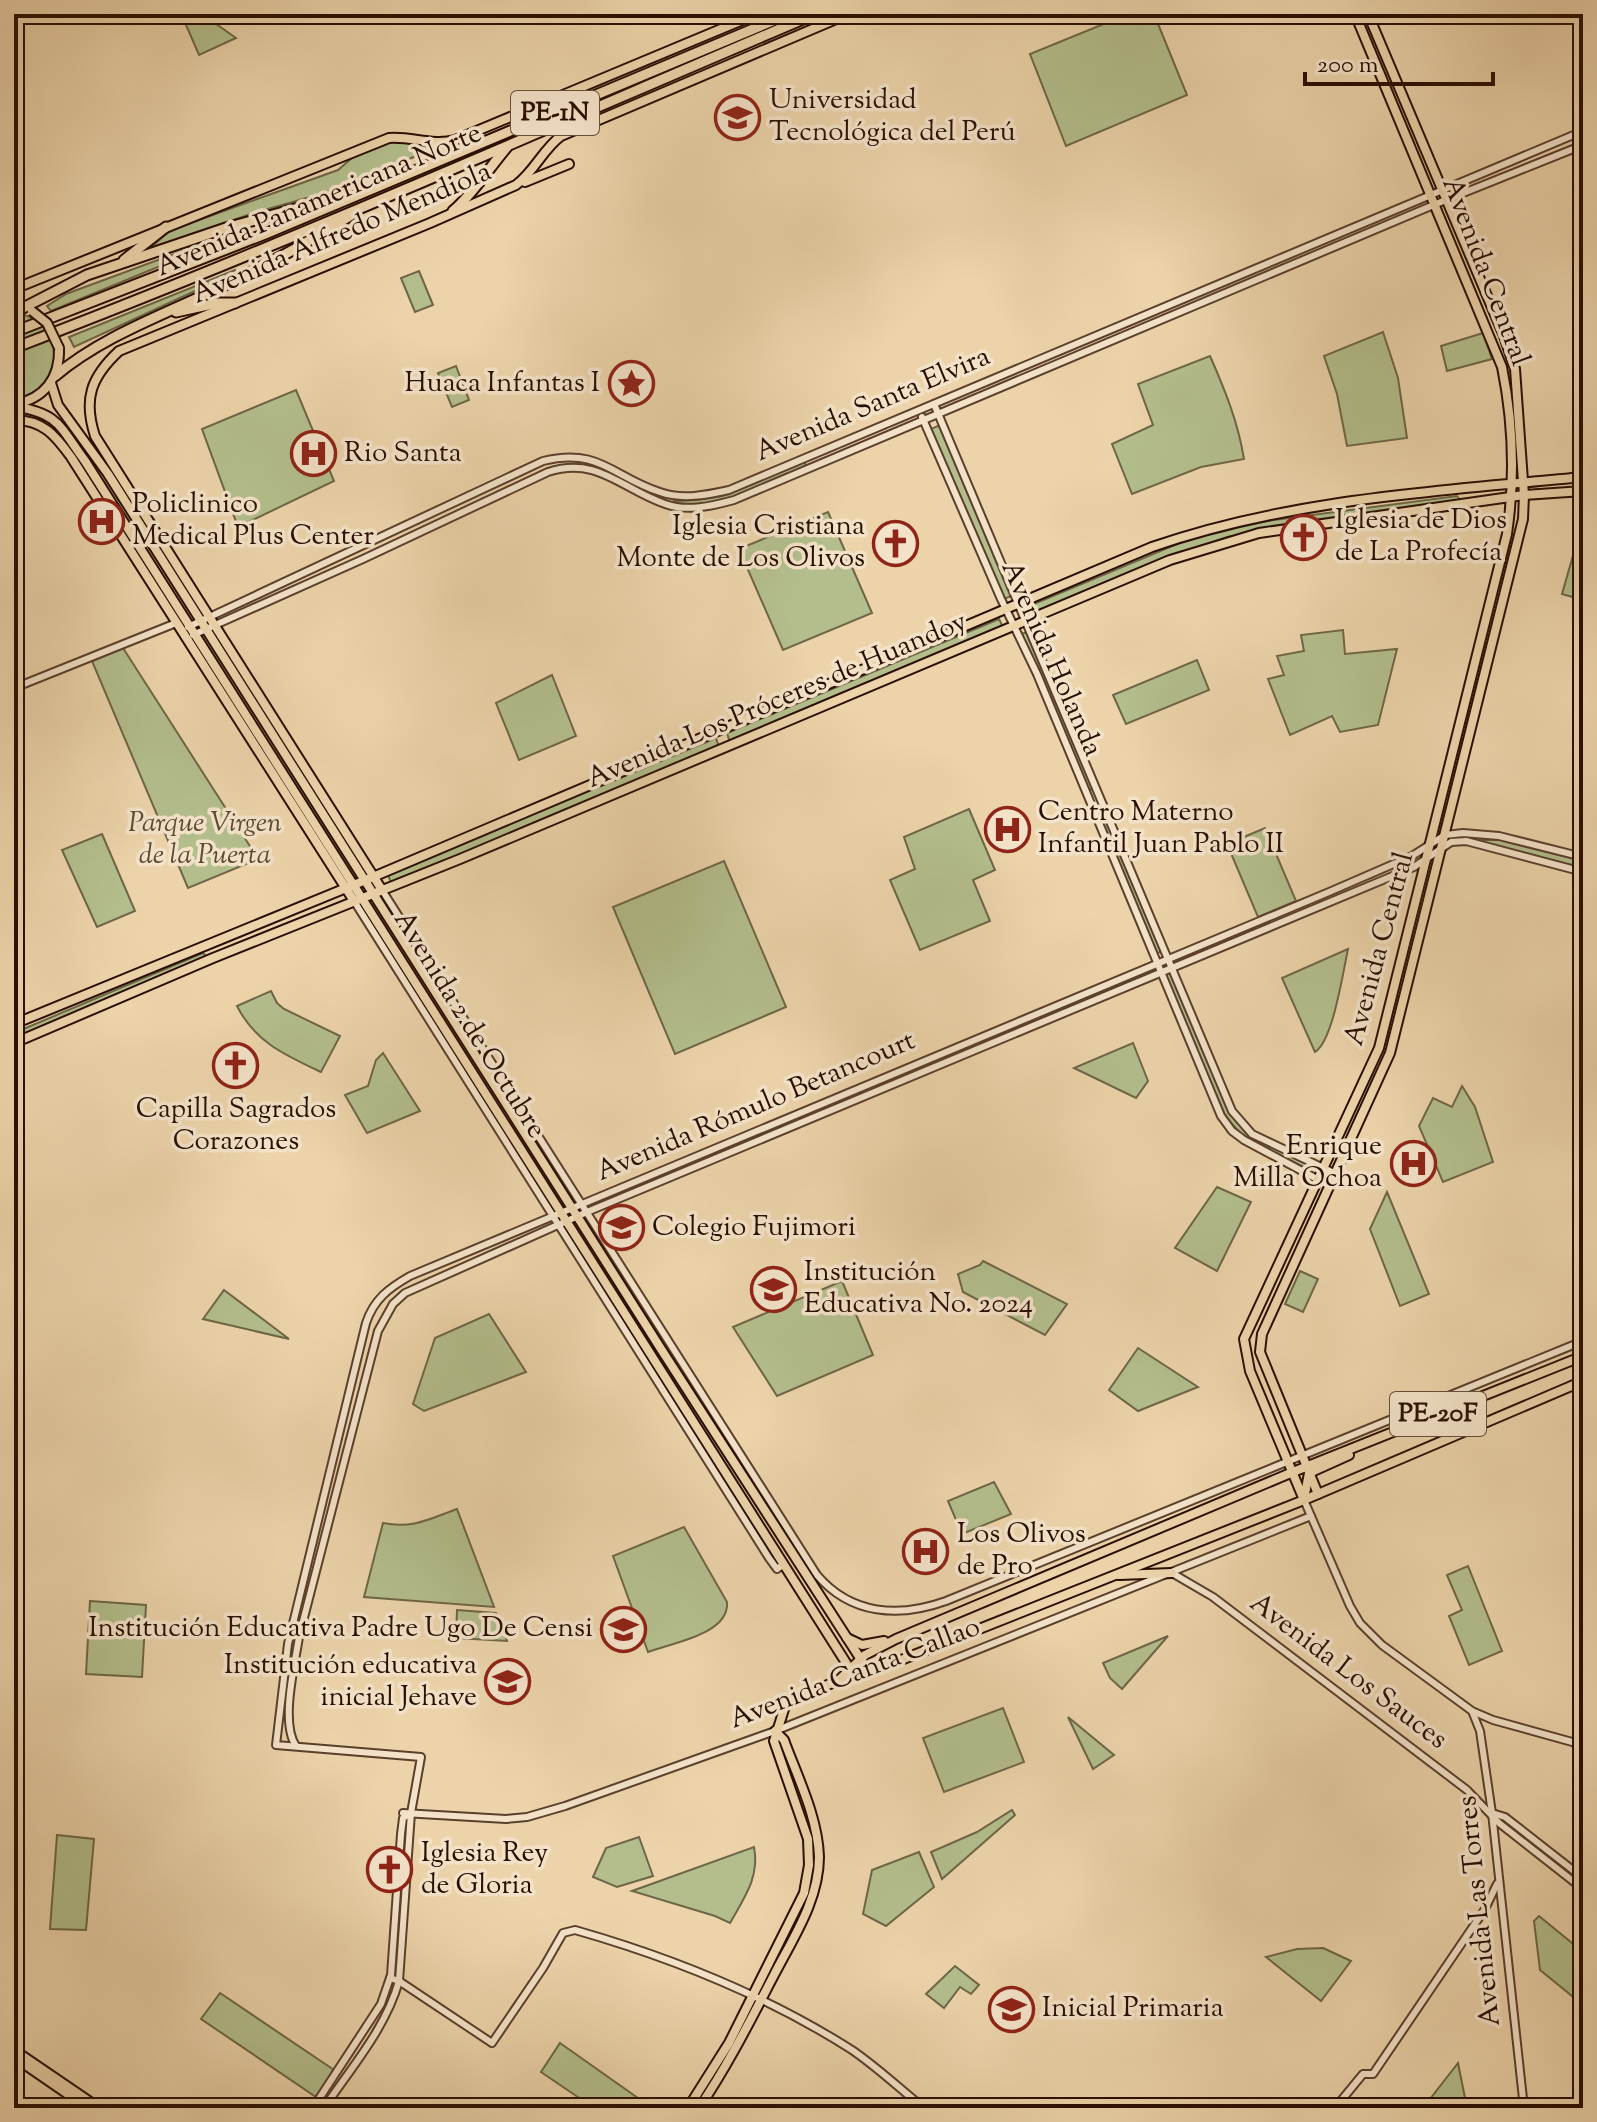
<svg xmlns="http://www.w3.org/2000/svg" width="1597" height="2122" font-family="'Sorts Mill Goudy',serif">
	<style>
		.green { fill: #b3be8c; stroke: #6e6646; stroke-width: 2 }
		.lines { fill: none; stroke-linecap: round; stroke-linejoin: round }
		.minor-casing { stroke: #5a3f2b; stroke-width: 10 }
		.major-casing { stroke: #290e01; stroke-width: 12 }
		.highway-casing { stroke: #290e01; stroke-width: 13 }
		.minor { stroke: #f3e2c8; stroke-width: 6 }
		.major { stroke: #ecd3aa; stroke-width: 8 }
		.highway { stroke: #ecd3aa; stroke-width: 9 }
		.major-bridge-casing { stroke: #290e01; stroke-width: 12; stroke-linecap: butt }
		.major-bridge { stroke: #ecd3aa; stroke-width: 8 }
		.labels { text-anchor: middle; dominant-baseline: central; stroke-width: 7; stroke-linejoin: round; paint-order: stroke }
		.shield { fill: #f3e2c8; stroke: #664e3d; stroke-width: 2 }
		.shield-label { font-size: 26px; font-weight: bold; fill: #290e01 }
		.poi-label { font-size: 28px; fill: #290e01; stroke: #f3e2c8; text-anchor: start }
		.street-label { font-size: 28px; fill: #290e01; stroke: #f3e2c8 }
		.park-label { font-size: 28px; font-style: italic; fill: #594c32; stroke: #f3e2c8 }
	</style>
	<rect width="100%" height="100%" fill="#ecd3aa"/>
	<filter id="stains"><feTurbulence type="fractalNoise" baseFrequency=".0025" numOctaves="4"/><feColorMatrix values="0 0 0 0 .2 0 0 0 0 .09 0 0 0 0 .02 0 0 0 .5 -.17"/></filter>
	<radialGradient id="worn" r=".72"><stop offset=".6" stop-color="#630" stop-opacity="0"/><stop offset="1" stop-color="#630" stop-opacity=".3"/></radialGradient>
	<g class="green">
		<polygon points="191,14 202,14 236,38 199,55 183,18"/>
		<polygon points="1128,14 1154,14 1187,95 1066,146 1030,54"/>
		<polygon points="389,140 444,145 324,193 251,214 150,248 171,230 338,170 360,151"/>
		<polygon points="220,237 221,241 51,311 47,306 66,294"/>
		<polygon points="235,270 236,272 74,347 69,337"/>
		<polygon points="419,271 433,305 415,312 401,278"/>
		<path d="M 14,312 C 68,321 67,389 14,400 Z"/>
		<polygon points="1383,332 1398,378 1407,438 1347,446 1337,394 1324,356"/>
		<polygon points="1483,333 1492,359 1447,371 1441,346"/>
		<path d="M 1210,356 C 1225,390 1238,422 1244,459 L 1201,467 L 1132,494 L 1112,444 L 1153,425 L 1138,384 Z"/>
		<polygon points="456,366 469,400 452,407 438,373"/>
		<polygon points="296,390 334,481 238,527 202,429"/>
		<polygon points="940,425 1011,596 1002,600 931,429"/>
		<path d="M 804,462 L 807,467 C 773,481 708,518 673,501 L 697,500 L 722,496 Z"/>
		<polygon points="1457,496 1460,500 1227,537 1156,563 1033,615 1029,606 1189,539 1236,525"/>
		<polygon points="828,512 872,613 783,650 739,549"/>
		<polygon points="1583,551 1583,600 1562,594 1574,552"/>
		<polygon points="999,619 1003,627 730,743 727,733"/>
		<polygon points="1343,630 1345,654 1397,649 1378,725 1340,732 1332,716 1290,735 1268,679 1284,675 1277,656 1304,651 1301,635"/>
		<polygon points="1028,632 1093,789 1087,791 1021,634"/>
		<polygon points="1486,633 1490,637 1442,835 1436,838 1435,834"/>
		<polygon points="123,648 255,854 256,860 188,888 92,661"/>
		<polygon points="1197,660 1209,690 1126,724 1113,695"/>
		<polygon points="552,675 576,736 519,760 496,703"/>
		<polygon points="716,738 719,747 392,885 388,875"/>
		<polygon points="1099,804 1162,951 1156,954 1093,808"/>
		<polygon points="969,809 995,870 973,880 990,921 920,950 890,880 915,869 904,837"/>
		<polygon points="1265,828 1296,901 1258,917 1227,844"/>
		<polygon points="102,834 135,911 97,927 62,850"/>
		<polygon points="1473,840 1501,840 1583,861 1583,868"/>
		<polygon points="724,861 786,1007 675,1054 613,907"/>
		<path d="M 1348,949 C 1343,972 1333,1041 1315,1052 L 1282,978 Z"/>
		<polygon points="203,953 207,957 14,1039 14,1033"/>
		<polygon points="1171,973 1230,1111 1246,1133 1313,1167 1311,1171 1244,1137 1231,1123 1224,1113 1164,975"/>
		<path d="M 271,991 L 277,1003 L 284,1009 L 340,1036 L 321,1072 C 285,1055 255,1042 237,1006 Z"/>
		<polygon points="1133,1043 1148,1081 1136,1098 1074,1068"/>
		<polygon points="383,1053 420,1111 367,1133 345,1095 368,1086 376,1060"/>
		<polygon points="1462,1086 1475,1107 1493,1162 1443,1182 1419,1126 1433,1098 1452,1107"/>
		<polygon points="1217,1187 1251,1202 1217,1271 1175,1248"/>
		<polygon points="1387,1192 1429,1294 1400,1306 1370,1229"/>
		<polygon points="983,1261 1067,1304 1045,1335 963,1292 958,1274 980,1265"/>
		<polygon points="1300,1271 1318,1279 1303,1312 1285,1304"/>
		<polygon points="842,1281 873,1355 777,1396 733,1327"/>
		<polygon points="224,1290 289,1339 203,1319"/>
		<polygon points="489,1314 526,1372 424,1411 413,1404 435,1338"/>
		<polygon points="1138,1348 1198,1387 1138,1411 1109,1390"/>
		<polygon points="994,1482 1011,1514 962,1534 948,1501"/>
		<path d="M 457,1509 L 494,1607 L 364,1597 L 383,1523 C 413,1529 429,1519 457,1509 Z"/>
		<path d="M 684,1527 L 727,1602 C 730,1634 672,1643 648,1652 L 613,1556 Z"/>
		<polygon points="1468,1566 1502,1651 1469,1665 1449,1616 1462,1610 1447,1575"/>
		<polygon points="90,1601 146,1605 142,1677 86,1674"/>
		<polygon points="457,1610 496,1613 507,1641 456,1638"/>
		<polygon points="1168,1636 1122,1689 1110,1678 1103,1663"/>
		<polygon points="1003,1708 1024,1762 944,1792 923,1738"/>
		<polygon points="1068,1717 1114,1755 1093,1769"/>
		<polygon points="1012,1810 1015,1815 942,1879 931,1852 977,1832"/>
		<polygon points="57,1835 94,1839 86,1930 50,1929"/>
		<polygon points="639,1837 653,1876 617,1887 593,1877 606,1848"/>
		<path d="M 754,1847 C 760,1877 744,1898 730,1923 L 715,1916 L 632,1891 Z"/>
		<polygon points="919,1852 934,1887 886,1926 863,1914 872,1870"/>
		<polygon points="1539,1916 1583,1952 1583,1992 1577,2000 1540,1970 1534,1921"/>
		<polygon points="1323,1948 1351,1961 1321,2001 1266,1957 1297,1949"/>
		<polygon points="955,1966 979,1985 971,1994 960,1987 944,2008 926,1994"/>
		<polygon points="220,1993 334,2070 316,2097 201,2019"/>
		<polygon points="560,2043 652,2108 594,2108 541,2072"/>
		<polygon points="1458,2063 1467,2108 1423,2108"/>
	</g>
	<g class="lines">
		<defs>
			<g id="minor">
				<polyline points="934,404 1232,1111 1252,1134 1336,1174"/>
				<polyline points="922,417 1001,599 1037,674 1221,1116 1232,1131 1244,1140 1330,1186"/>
				<path d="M 188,627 L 543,461 C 599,447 613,477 660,492 C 682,500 707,495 729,490 L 1583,131"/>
				<path d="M 193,635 L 363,559 L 548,472 C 598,456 621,489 665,504 C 687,512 712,506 734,500 L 1436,204 L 1583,145"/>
				<polyline points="14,688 176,623"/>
				<path d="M 382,890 L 817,1575 C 851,1615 899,1618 946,1601 L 1583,1341"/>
				<polyline points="354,901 769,1558 777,1569 784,1564"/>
				<polyline points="1304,1500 1350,1606 1360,1623 1382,1645 1472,1711 1493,1720 1583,1745"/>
				<polyline points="1172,1573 1213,1597 1467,1790 1499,1823 1583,1889"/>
				<polyline points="1472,1711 1480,1731 1492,1813 1524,2108"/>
				<path d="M 296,1746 C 280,1723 295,1664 299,1637 L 378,1331 L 393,1304 L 405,1293 L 587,1212 L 1414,867 L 1451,842 L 1466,841 L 1583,872"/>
				<polyline points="403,1813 506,1819 527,1817 565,1806 775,1731 1311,1516"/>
				<polyline points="1492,1813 1505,1817 1583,1878"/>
				<path d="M 390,1978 L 399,1981 L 492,2043 L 543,1968 L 563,1933 L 575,1930 C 673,1958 766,1995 852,2050 C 877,2067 900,2089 924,2108"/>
				<polyline points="313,2108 381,2004 391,1975 401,1834 403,1818 408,1815"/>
				<path d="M 324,2108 C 351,2068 386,2028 399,1981 L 411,1813 L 421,1757 L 276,1745 L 288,1644 L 366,1323 C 374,1299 389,1288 410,1276 L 1329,892 L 1412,856 L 1445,835 L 1463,833 L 1499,836 L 1583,857"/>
				<polyline points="1335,2108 1363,2074 1373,2074 1485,1909 1497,1884"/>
			</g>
			<g id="major">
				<polyline points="525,182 569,164"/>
				<path d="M 14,289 L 389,138 C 412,136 432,146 455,140 L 757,14"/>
				<polyline points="51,383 58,405 108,474 661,1349 869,1672"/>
				<path d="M 15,404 C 44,399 60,378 59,348"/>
				<path d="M 14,406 C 60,414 59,426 85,461 L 855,1677"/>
				<path d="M 14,420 C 43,420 55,435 71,457 L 354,901"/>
				<path d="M 382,890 L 95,436 C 83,399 91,377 119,351 L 430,223 L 516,185 C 535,171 543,149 561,136 L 848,14"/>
				<path d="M 14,1024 L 373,877 L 1152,547 C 1290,499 1439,491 1583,477"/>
				<polyline points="14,1043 213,958 460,859 1170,560 1259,533 1524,495 1583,491"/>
				<polyline points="1318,1494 1260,1352 1262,1334 1390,1053 1523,519 1524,495 1515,369 1504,336 1368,14"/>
				<polyline points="1304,1499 1309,1473 1349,1455"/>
				<path d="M 1304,1500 L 1250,1371 L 1244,1339 L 1379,1048 L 1507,534 C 1515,479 1513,421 1502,367 L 1355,14"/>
				<polyline points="1119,1575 1172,1573"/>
				<polyline points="847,1638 862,1645 884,1641"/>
				<polyline points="839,1680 865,1655 896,1639 1293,1472 1583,1356"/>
				<polyline points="14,2050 99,2108"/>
				<polyline points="14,2057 88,2108"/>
				<polyline points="688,2108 729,2043 804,1893 809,1865 808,1839 774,1741 786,1703 839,1680 886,1666 1304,1500 1583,1381"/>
				<path d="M 699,2108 C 728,2065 750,2021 774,1975 C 793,1938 819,1900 819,1857 C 818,1817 797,1776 784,1740 L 775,1731"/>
			</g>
			<g id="highway">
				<path d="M 453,211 C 474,193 489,168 507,147"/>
				<polyline points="124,260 166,227"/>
				<polyline points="23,308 87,275 226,228 342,196"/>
				<polyline points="176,312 217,303 235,303"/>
				<polyline points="14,332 265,234 789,14"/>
				<path d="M 14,348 C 284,245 549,127 815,14"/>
				<path d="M 55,376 C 104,335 164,315 221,287 C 265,266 309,242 350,216"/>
			</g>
		</defs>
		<use href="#minor" class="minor-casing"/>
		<use href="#major" class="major-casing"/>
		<use href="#highway" class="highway-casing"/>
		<use href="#minor" class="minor"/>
		<use href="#major" class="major"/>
		<use href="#highway" class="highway"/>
		<defs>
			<polyline id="major-bridge" points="32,311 47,323 59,348"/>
		</defs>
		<use href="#major-bridge" class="major-bridge-casing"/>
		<use href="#major-bridge" class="major-bridge"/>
	</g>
	<defs>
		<symbol id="university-ring" viewBox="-11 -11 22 22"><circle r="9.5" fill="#f3e2c8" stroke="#8f2418" stroke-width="1.5"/><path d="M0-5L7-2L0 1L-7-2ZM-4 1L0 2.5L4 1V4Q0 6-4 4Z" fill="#8f2418"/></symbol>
		<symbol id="sight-ring" viewBox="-11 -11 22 22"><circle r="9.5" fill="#f3e2c8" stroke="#8f2418" stroke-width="1.5"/><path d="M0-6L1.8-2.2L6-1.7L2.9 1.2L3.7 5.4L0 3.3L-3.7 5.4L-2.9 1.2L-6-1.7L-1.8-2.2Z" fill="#8f2418"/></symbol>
		<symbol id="hospital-ring" viewBox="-11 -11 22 22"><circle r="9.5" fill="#f3e2c8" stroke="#8f2418" stroke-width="1.5"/><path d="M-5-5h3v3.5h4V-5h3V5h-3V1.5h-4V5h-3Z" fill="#8f2418"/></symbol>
		<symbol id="church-ring" viewBox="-11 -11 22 22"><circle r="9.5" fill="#f3e2c8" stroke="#8f2418" stroke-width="1.5"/><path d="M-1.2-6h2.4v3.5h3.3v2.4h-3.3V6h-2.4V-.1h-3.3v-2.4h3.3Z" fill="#8f2418"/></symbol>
		<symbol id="school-ring" viewBox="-11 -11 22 22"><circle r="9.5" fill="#f3e2c8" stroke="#8f2418" stroke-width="1.5"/><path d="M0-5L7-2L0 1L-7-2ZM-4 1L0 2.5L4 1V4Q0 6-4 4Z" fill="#8f2418"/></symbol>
	</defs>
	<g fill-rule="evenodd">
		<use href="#university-ring" x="712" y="92" width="51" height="51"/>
		<use href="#sight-ring" x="606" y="358" width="51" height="51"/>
		<use href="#hospital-ring" x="288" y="428" width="51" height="51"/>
		<use href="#hospital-ring" x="76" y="496" width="51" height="51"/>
		<use href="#church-ring" x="1278" y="512" width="51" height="51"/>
		<use href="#church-ring" x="870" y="518" width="51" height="51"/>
		<use href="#hospital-ring" x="982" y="804" width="51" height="51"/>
		<use href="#church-ring" x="210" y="1040" width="51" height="51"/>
		<use href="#hospital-ring" x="1388" y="1138" width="51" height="51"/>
		<use href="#university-ring" x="596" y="1202" width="51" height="51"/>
		<use href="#school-ring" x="748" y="1264" width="51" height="51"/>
		<use href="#hospital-ring" x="900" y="1526" width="51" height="51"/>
		<use href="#school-ring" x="598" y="1604" width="51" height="51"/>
		<use href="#school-ring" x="482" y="1656" width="51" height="51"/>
		<use href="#church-ring" x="364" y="1844" width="51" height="51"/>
		<use href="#school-ring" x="986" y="1984" width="51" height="51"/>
	</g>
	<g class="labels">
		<g class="shield">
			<rect x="511" y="91" width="88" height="44" rx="6"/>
			<rect x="1390" y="1392" width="96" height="44" rx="6"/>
		</g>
		<g class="shield-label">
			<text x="555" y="113">PE-1N</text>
			<text x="1438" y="1414">PE-20F</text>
		</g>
		<g class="poi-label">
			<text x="769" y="101">Universidad<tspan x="769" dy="32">Tecnológica del Perú</tspan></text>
			<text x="600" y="384" text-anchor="end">Huaca Infantas I</text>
			<text x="344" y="454">Rio Santa</text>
			<text x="132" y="505">Policlinico<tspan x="132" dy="32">Medical Plus Center</tspan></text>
			<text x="1335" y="521">Iglesia de Dios<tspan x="1335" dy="32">de La Profecía</tspan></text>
			<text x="865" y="527" text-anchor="end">Iglesia Cristiana<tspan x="865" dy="32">Monte de Los Olivos</tspan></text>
			<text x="1038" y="813">Centro Materno<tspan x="1038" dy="32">Infantil Juan Pablo II</tspan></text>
			<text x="236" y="1110" text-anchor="middle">Capilla Sagrados<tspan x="236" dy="32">Corazones</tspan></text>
			<text x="1382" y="1147" text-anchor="end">Enrique<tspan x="1382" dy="32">Milla Ochoa</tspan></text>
			<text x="652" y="1228">Colegio Fujimori</text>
			<text x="804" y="1273">Institución<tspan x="804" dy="32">Educativa No. 2024</tspan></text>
			<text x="957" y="1535">Los Olivos<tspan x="957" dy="32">de Pro</tspan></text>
			<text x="593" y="1629" text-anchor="end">Institución Educativa Padre Ugo De Censi</text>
			<text x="477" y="1666" text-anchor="end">Institución educativa<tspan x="477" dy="32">inicial Jehave</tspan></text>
			<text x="421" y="1854">Iglesia Rey<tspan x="421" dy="32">de Gloria</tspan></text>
			<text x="1042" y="2009">Inicial Primaria</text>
		</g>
		<g class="street-label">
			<text transform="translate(319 201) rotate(-23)">Avenida Panamericana Norte</text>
			<text transform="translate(342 234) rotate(-23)">Avenida Alfredo Mendiola</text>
			<text transform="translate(1485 272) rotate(69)">Avenida Central</text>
			<text transform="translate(873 405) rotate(-23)">Avenida Santa Elvira</text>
			<text transform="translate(1051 659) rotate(66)">Avenida Holanda</text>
			<text transform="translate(777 701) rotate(-23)">Avenida Los Próceres de Huandoy</text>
			<text transform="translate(1380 949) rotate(-75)">Avenida Central</text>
			<text transform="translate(469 1025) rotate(58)">Avenida 2 de Octubre</text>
			<text transform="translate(756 1107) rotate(-23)">Avenida Rómulo Betancourt</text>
			<text transform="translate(1348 1672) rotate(37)">Avenida Los Sauces</text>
			<text transform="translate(855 1674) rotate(-21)">Avenida Canta Callao</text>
			<text transform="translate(1480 1911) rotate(-96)">Avenida Las Torres</text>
		</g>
		<g class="park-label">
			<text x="205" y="824">Parque Virgen<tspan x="205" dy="32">de la Puerta</tspan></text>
		</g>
	</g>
	<rect width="1597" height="2122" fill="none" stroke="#ecd3aa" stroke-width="48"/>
	<rect x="16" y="16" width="1565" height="2090" fill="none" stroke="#290e01" stroke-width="4"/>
	<rect x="24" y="24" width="1549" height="2074" fill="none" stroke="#290e01" stroke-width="2"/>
	<path d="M1305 72v12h188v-12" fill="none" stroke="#290e01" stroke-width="4"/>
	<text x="1317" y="72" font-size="24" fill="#290e01" stroke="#f3e2c8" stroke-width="6" paint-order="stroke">200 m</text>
	<rect width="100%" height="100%" filter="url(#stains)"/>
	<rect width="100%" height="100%" fill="url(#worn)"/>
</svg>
